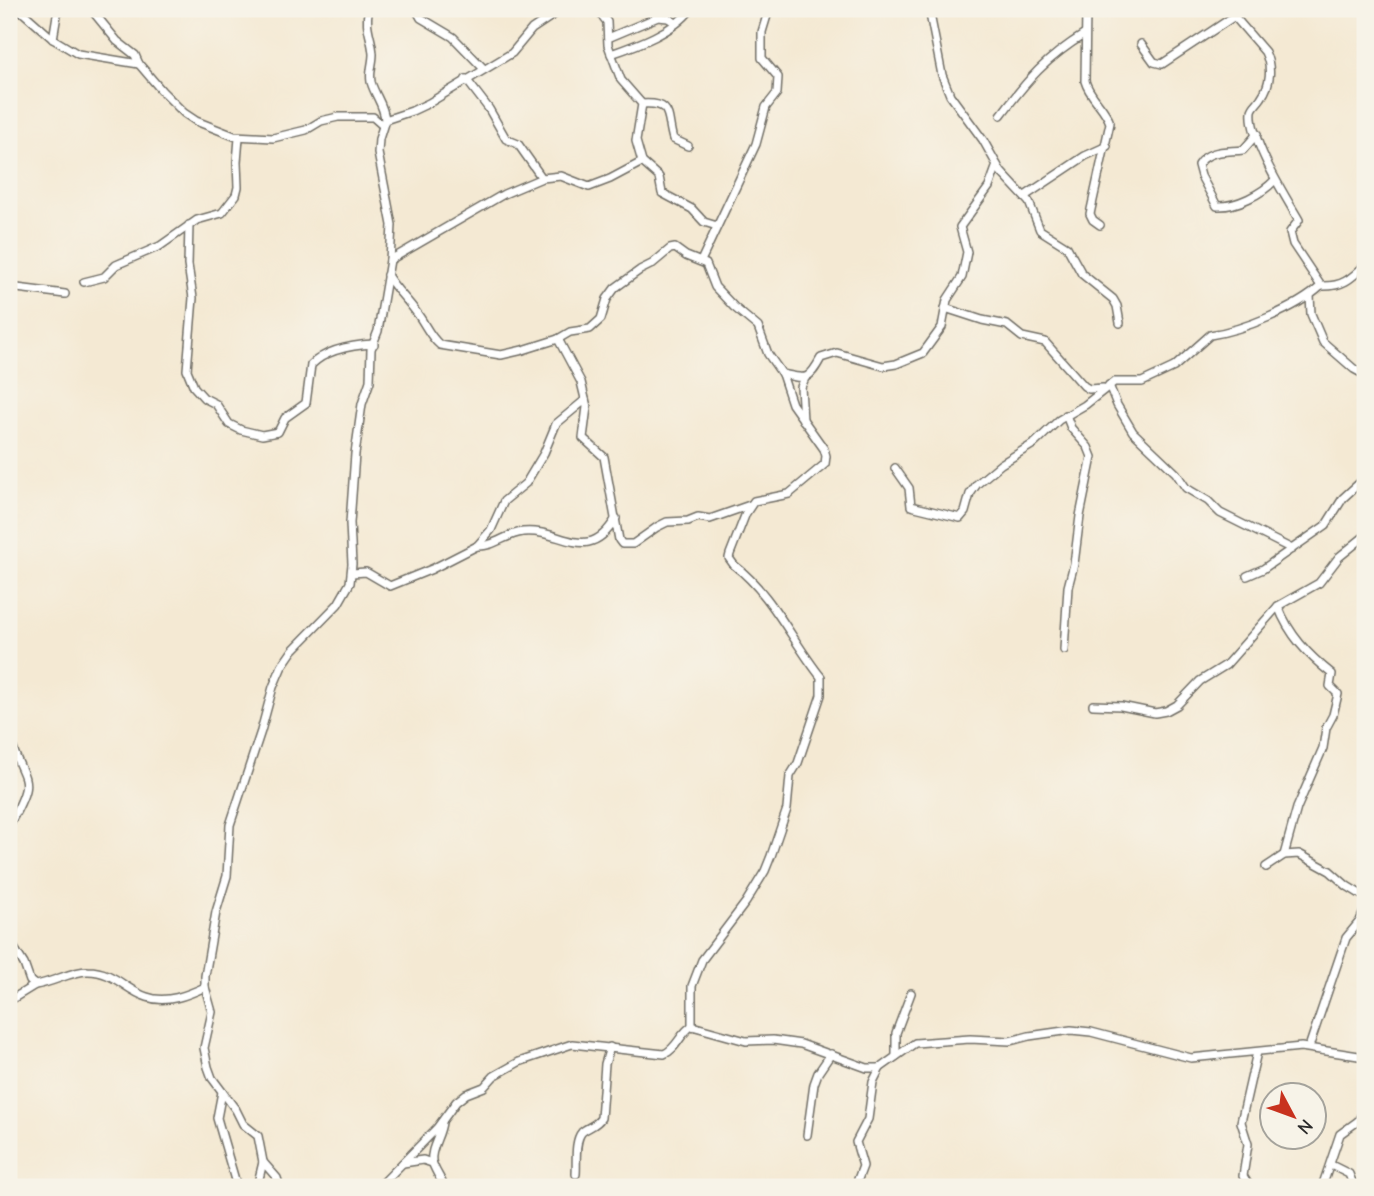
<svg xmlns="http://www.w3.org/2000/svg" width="1374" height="1196" font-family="'Comic Neue',sans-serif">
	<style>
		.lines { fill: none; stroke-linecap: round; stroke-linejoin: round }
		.minor-casing { stroke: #716e66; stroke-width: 10 }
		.minor { stroke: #fff; stroke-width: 7 }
	</style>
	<rect width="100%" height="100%" fill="#f7f3e8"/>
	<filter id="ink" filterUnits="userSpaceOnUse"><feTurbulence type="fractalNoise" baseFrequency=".0143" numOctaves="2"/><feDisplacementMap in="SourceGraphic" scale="14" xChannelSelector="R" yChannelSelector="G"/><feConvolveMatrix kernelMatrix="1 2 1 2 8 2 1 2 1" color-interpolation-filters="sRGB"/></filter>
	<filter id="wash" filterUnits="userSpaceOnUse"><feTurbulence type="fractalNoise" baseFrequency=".00686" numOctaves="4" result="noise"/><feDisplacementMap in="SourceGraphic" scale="28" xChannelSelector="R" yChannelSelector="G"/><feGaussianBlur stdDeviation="1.57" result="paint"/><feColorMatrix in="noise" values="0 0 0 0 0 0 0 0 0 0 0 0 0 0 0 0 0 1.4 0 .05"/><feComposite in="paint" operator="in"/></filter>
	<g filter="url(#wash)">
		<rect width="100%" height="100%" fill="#f4e9d3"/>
	</g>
	<g filter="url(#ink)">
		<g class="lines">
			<defs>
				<g id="minor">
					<polyline points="19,9 53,39 78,54 139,64"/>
					<path d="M 369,9 C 364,26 372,37 373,54 C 373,64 369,72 371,82 C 375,96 384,105 385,120"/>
					<polyline points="416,9 421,18 453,37 484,69"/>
					<polyline points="597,9 607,22 608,45 621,80 642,104 636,141 642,162 659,177 662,193 692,209 704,222 717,226"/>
					<polyline points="929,9 942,75 950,95 983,140 1001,172 1029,202 1040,230 1067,247 1082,274 1113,299 1117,306 1120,323"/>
					<path d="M 1086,9 L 1085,81 C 1090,98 1105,107 1110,123 L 1090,214 L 1093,220 L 1100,225"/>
					<path d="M 1228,9 L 1265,52 C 1272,67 1271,84 1261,98 C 1258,103 1253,106 1252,111 C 1249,139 1285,196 1299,220 L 1290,232 L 1293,244 L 1321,286 C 1342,287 1351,279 1365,265"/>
					<polyline points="95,14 117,41 135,55 139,64 162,91 184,113 196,121 234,136 273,138 306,130 321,121 338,117 373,117 382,125"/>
					<polyline points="608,38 658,17 668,18 676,23"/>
					<polyline points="53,39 58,9"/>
					<polyline points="1141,44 1154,62 1162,64 1233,17"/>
					<path d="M 611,54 C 637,45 674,32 691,9"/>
					<polyline points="466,79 489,109 506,139 518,144 542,178"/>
					<path d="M 642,104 C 674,102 666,116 673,139 L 688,146"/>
					<path d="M 1001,115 C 1028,79 1046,58 1085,34"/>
					<path d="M 1257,134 L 1243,150 C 1227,152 1208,149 1198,165 L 1201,176 L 1217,206 C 1236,207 1262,194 1275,180"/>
					<polyline points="1025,196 1085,156 1107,146"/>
					<path d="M 189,225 L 188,265 L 193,298 L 187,370 L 194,387 L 204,398 L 216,404 L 229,424 L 241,430 L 262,435 L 278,432 L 285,418 L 306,403 L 311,365 C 326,350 353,345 374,344"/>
					<polyline points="390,260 504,194 542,178 561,176 589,187 610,179 642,162"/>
					<polyline points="701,261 756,144 766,107 777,93 778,77 762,58 762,32 769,9"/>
					<path d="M 387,275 C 395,289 407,299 416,312 C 425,323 429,336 440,345 L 501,355 L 523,350 L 558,339 L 570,332 L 590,329 L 601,319 L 607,299 L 615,288 L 640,270 L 652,264 L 670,249 L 675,248 L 686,256 L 706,264 L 715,287 L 734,307 L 758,327 L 768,354 L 782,374 L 792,404 L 824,449 L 826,456 L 825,464 L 789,494 L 754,501 L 746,513 L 730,554 L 729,558 L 734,565 C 772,594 792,641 821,677 L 821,695 L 798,763 L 790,776 L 787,809 L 771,856 L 765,871 L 746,902 L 702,960 L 692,986 L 692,1026"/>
					<polyline points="84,282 104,277 116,265 160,246 197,220 222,213 236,195 238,187 237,162 239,138"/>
					<polyline points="9,287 65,294"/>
					<polyline points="1310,296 1311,314 1323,342 1354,369 1365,375"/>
					<polyline points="945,308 982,320 1007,325 1022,337 1045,342 1084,386 1089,389 1103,388"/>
					<polyline points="558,339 581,382 587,407 583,438 604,457 619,540 622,544 633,544 657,527 667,522 688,521 698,517 710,519 750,505"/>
					<path d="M 782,374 C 806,379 808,382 821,358 L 837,353 L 883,366 L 896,364 L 923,353 L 942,327 L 947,300 L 962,277 L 967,252 L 960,227 L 989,187 L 997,165"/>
					<polyline points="1109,385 1117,405 1133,432 1176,473 1186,488 1208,501 1220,513 1292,549"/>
					<polyline points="803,420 801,387 805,378"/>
					<path d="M 895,468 L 909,488 L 911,506 L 960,518 L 965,512 L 970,494 L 977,484 L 1001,464 L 1035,443 L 1059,420 L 1085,405 L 1114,382 L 1142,382 L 1174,367 L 1210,335 C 1243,330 1296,309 1321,286"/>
					<path d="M 477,546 C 494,547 506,534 523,532 C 561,528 588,566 616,518"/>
					<polyline points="352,573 366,572 390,586 432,569 477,546 491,530 504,501 526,483 544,453 556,424 585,400"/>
					<polyline points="1247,576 1263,569 1326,525 1343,498 1365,478"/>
					<path d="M 1278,606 C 1289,635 1308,655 1332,674 L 1330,686 L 1338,694 L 1333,715 L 1326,728 L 1323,748 L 1297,808 L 1284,855"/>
					<polyline points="1064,650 1068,587 1074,564 1080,516 1092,457 1088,447 1071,428 1066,415"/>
					<polyline points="1093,705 1121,706 1155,713 1166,711 1177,705 1200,681 1226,665 1278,606 1319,583 1339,557 1365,536"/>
					<path d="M 9,735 C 22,786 39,772 9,825"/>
					<polyline points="1266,867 1284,855 1299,854 1330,871 1347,886 1365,897"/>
					<polyline points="9,900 11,907 9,911"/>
					<path d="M 9,940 L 24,964 L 30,981 L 35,985 C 52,983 74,970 88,971 C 114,971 125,990 147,997 C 166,1004 188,995 205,987"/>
					<polyline points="9,1001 35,985"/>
					<polyline points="1309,1047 1346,938 1360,921 1365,909"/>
					<polyline points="896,1056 896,1033 911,993"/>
					<polyline points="222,1092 217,1118 237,1187"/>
					<path d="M 442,1122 C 441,1135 430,1149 432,1161 C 434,1170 441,1178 444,1187"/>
					<polyline points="807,1135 814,1084 818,1073 831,1054"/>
					<polyline points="263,1162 277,1178 280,1187"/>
					<polyline points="403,1163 423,1160 432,1163"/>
					<polyline points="1331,1165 1349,1174 1354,1187"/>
					<path d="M 576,1174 C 577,1162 574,1141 582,1132 C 589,1126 596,1126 601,1118 L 605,1064 L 610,1047"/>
					<polyline points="257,1187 263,1162 258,1136 243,1124 236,1110 212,1078 208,1067 204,1048 212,1012 205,987 205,976 216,912 227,876 230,825 261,731 273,687 282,666 293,650 338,604 350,583 352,564 350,523 355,454 362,404 370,381 371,349 378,331 390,260 392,225 378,153 379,139 385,120 412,111 429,103 512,53 532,29 562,9"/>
					<path d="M 379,1187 L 437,1128 L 456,1102 L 466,1094 L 484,1087 L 494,1076 L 519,1062 L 572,1044 L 664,1054 C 677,1049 680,1033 692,1026 L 746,1041 L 773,1040 L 801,1044 L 867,1068 L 880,1068 L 915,1043 L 970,1039 L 1010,1041 L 1029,1036 L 1071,1030 L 1091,1032 L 1191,1058 L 1301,1047 L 1365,1057"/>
					<polyline points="855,1187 863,1166 856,1142 868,1119 873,1082 880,1068"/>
					<polyline points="1250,1187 1243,1176 1248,1144 1241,1122 1257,1052"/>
					<polyline points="1322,1187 1340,1134 1358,1121 1365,1109"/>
				</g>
			</defs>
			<use href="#minor" class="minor-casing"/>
			<use href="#minor" class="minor"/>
		</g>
	</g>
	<rect width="1374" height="1196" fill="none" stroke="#f7f3e8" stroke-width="35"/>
	<g transform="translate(1293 1116) rotate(131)"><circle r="33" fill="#f7f3e8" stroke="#a5a39c" stroke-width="2"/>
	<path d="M0-5L12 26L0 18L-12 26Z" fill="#c8321e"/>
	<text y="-10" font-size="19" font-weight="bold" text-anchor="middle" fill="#2b2b2b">N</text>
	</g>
</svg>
